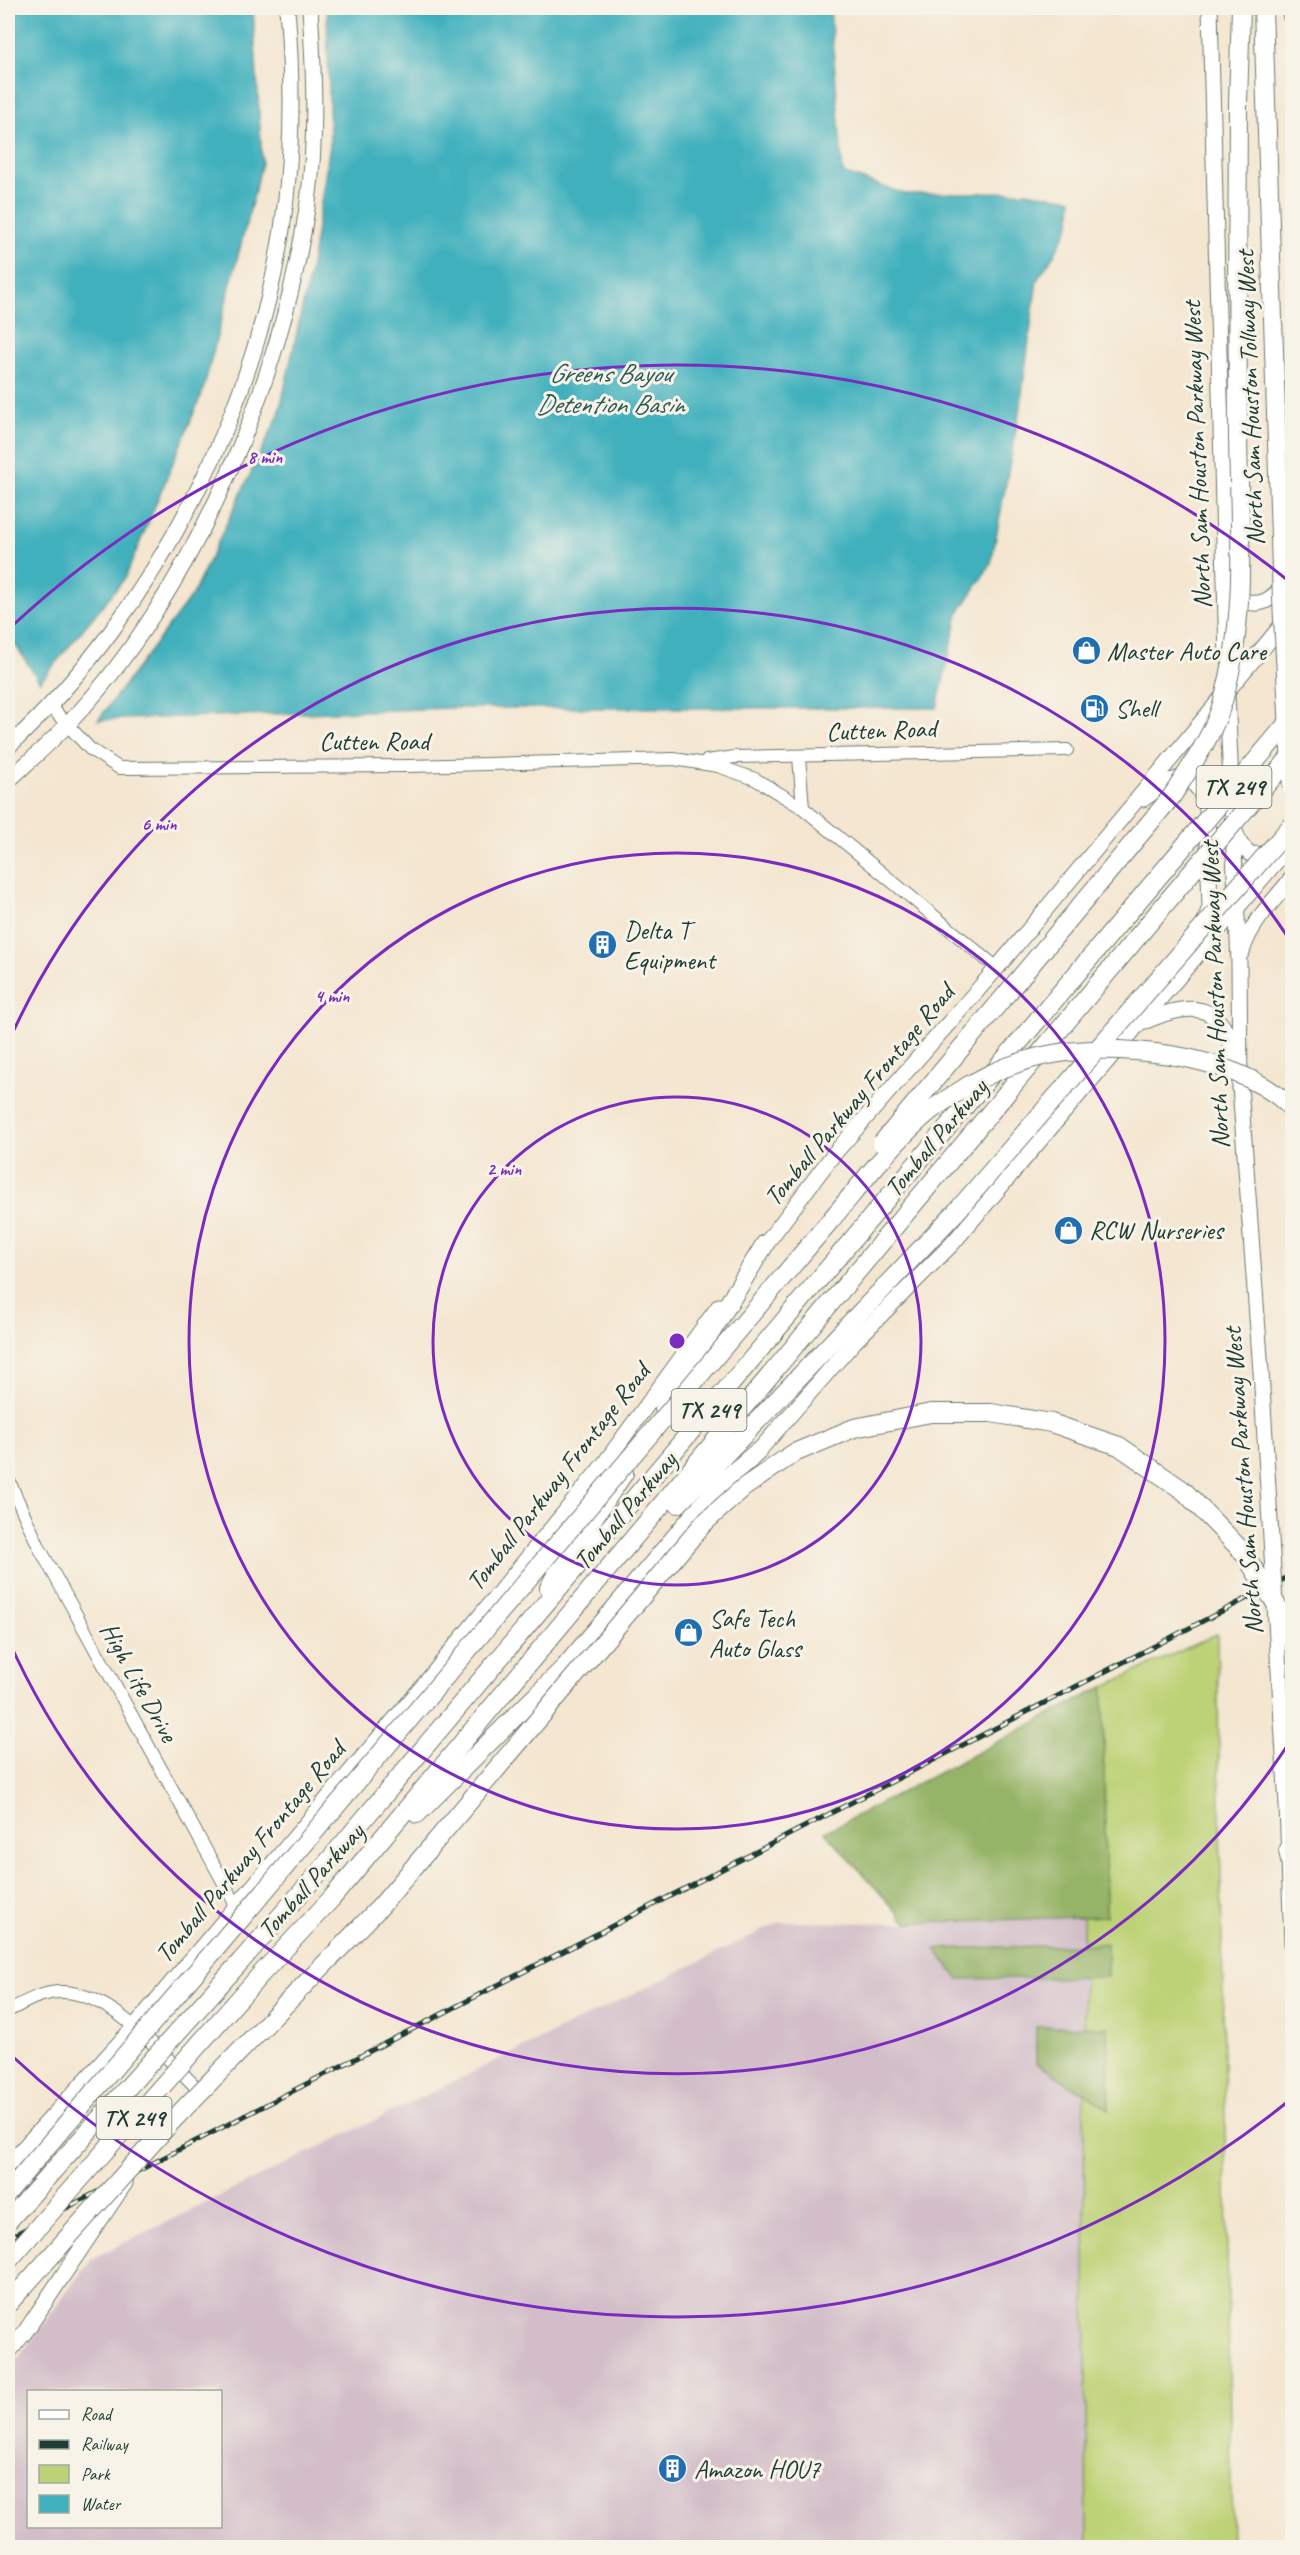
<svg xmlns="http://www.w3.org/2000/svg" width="1300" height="2555" font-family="Caveat,sans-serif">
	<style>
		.industrial { fill: #d2bdc8; fill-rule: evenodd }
		.green { fill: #bdd276; stroke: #6e8855; stroke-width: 1.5 }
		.forest { fill: #96b467; stroke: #5a784e; stroke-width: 1.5 }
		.water { fill: #41b0bd; stroke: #307678; stroke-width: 1.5 }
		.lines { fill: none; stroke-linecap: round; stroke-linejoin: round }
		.minor-casing { stroke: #6a786b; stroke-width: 14 }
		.major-casing { stroke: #6a786b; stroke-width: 17 }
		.highway-casing { stroke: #6a786b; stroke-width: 20 }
		.minor { stroke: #fff; stroke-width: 12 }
		.major { stroke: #fff; stroke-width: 15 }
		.highway { stroke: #fff; stroke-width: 18 }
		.rail-casing { stroke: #1f3d34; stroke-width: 5 }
		.rail { stroke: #f7f3e8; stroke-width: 3; stroke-dasharray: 9; stroke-linecap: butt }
		.major-bridge-casing { stroke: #6a786b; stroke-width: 17; stroke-linecap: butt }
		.highway-bridge-casing { stroke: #6a786b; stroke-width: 20; stroke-linecap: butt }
		.major-bridge { stroke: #fff; stroke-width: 15 }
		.highway-bridge { stroke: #fff; stroke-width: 18 }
		.ring { fill: none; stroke: #7b2cbf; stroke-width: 3 }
		.labels { text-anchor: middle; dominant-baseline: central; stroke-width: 6; stroke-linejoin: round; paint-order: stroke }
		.shield { fill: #f7f3e8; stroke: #60746a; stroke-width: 1.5 }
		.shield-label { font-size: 24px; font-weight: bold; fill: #1f3d34 }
		.street-label { font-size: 26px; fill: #1f3d34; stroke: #f7f3e8 }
		.poi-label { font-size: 26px; fill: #1f3d34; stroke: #f7f3e8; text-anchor: start }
		.water-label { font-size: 27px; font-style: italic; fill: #285a56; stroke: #f7f3e8 }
		.centre { fill: #7b2cbf; stroke: #f7f3e8; stroke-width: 3 }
		.ring-label { font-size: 18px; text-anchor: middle; font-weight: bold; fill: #7b2cbf; stroke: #f7f3e8; stroke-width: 6; stroke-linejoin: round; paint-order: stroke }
	</style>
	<rect width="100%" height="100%" fill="#f7f3e8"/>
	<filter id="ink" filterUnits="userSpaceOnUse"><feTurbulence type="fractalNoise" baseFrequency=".0167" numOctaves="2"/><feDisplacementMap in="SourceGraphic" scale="12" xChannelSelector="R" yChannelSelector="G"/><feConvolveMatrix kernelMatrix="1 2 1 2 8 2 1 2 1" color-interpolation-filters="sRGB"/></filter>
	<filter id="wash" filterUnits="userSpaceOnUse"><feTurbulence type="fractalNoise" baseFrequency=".008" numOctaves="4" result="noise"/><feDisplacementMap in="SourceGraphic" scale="24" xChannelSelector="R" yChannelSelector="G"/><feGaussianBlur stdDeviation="1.35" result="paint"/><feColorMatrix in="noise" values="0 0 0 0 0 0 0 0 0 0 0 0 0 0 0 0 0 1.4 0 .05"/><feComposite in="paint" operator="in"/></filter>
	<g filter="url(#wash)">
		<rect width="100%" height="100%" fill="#f4e6d0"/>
		<path class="industrial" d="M 1083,1917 L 1087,2547 L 8,2547 L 8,2372 L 91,2259 L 780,1922 L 907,1923 ZM 28,2392 L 220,2392 L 220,2526 L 28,2526 Z"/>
		<polygon class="green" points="1217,1634 1232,2547 1087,2547 1084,2092 1109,2109 1108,2027 1084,2027 1084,1977 1107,1976 1106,1944 1083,1945 1083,1917 1106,1916 1103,1687"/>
		<g class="forest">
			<polygon points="1103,1687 1106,1916 907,1923 825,1832"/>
			<polygon points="1107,1944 1107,1977 959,1979 935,1949"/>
			<polygon points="1036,2027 1108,2027 1109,2109 1036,2063"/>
		</g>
		<g class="water">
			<polygon points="8,8 253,8 262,163 203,391 125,578 40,682 8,634"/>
			<polygon points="327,8 830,8 843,173 905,194 1026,192 1072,199 1070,224 1055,253 1037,280 1020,408 991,564 958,614 937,708 453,708 98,720 193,594 279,414 310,272 330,144"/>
		</g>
	</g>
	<g filter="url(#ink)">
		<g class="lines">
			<defs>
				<g id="minor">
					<polyline points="50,706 90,749 119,768 408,766 674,759 718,766 755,779 803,808 997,968"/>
					<polyline points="799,757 803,808"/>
					<polyline points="706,761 735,757 1067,750"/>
					<polyline points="8,1479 39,1547 236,1905"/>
					<path d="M 8,2011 C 25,2002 43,1991 64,1992 C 113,1994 162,2054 195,2086"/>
				</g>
				<g id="major">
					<polyline points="1210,8 1227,658"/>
					<path d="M 1232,593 C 1260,615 1273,598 1292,576"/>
					<polyline points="1227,694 1239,963 1240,1087 1261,1371"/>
					<path d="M 8,747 C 155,612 265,398 286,198 C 293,136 292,70 287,8"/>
					<path d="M 8,781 C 27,763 48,745 67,725 C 192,596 283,379 308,202 C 317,138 314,72 310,8"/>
					<polyline points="1143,799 1170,781 1181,778 1191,780 1200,791 1207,807 1210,907 1204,924"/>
					<polyline points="1235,831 1240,844 1250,854 1273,855"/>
					<path d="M 1242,952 C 1250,923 1274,901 1292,878"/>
					<path d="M 1146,1021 C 1189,1002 1222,1001 1234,1055"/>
					<polyline points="759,1253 833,1155 997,968 1292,613"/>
					<polyline points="749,1462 854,1342 952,1244 1292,843"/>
					<polyline points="1287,1805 1292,1944"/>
					<polyline points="8,2165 134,2027 422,1687 604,1464 719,1306"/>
					<polyline points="8,2353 25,2332 125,2183"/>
				</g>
				<g id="highway">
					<polyline points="1263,8 1266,101"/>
					<polyline points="1292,8 1292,16"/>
					<polyline points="1238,103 1241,8"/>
					<polyline points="664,1409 765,1244"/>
					<polyline points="678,1504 956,1212"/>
					<polyline points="549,1588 560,1567 624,1473"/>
					<polyline points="417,1814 565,1667 721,1483 756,1453"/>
					<polyline points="1288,1851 1292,1868"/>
					<polyline points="241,1961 315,1877 1175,857"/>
					<polyline points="261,1974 332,1898 1191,873"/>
				</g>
			</defs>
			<use href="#minor" class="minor-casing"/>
			<use href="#major" class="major-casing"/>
			<use href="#highway" class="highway-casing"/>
			<use href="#minor" class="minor"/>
			<use href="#major" class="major"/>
			<use href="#highway" class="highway"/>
			<defs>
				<polyline id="rail" points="8,2238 1292,1575"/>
			</defs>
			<use href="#rail" class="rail-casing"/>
			<use href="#rail" class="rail"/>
			<defs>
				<polyline id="major-bridge" points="1261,1371 1287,1805"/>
				<g id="highway-bridge">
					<polyline points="1266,101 1282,600 1292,787"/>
					<polyline points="1175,857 1291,719"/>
					<polyline points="1191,873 1292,755"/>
					<path d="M 882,1143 L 1172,796 C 1191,766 1213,736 1223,701 C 1248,615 1239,523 1238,435 C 1237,324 1237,214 1238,103"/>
					<polyline points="956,1212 1292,825"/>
					<path d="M 8,2192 L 219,1945 L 829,1222 C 859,1187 888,1148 923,1117 C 931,1109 943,1102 952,1096 C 1021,1049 1090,1043 1170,1055 C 1210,1061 1264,1078 1292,1109"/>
					<polyline points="8,2221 241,1961"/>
					<polyline points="8,2261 261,1974"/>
					<polyline points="8,2304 173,2120 381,1906 703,1524 743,1488 794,1453 854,1428 931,1413 991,1413 1051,1423 1119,1446 1184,1491 1243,1552 1292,1629"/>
				</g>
			</defs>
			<use href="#major-bridge" class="major-bridge-casing"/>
			<use href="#highway-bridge" class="highway-bridge-casing"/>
			<use href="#major-bridge" class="major-bridge"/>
			<use href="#highway-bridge" class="highway-bridge"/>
		</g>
	</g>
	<g class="ring">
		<circle cx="677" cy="1341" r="244"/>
		<circle cx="677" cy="1341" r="488"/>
		<path d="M1291 1740A732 732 0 0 1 8 1639M8 1043A732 732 0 0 1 1291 942"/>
		<path d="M1291 2099A976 976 0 0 1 11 2055M11 627A976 976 0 0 1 1291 583"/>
	</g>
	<defs>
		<symbol id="shop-disc" viewBox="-11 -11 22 22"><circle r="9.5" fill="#1f6fb2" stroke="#f7f3e8"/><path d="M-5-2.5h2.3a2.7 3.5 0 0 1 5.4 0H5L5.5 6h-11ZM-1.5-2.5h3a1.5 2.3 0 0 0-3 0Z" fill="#fff"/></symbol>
		<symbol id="fuel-disc" viewBox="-11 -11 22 22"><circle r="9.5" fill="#1f6fb2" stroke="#f7f3e8"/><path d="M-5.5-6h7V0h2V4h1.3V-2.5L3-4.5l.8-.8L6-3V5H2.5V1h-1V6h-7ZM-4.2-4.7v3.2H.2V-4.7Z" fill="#fff"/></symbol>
		<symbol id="building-disc" viewBox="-11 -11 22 22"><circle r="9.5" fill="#1f6fb2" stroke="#f7f3e8"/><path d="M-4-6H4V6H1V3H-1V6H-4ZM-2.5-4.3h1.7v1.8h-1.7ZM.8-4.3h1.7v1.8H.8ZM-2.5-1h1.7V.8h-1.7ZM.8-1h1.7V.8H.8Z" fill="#fff"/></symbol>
	</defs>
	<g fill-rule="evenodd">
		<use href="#shop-disc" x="1070" y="634" width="33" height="33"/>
		<use href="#fuel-disc" x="1078" y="692" width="33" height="33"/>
		<use href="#building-disc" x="586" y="928" width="33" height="33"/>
		<use href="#shop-disc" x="1052" y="1214" width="33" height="33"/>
		<use href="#shop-disc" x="672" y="1616" width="33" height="33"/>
		<use href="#building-disc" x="656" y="2452" width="33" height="33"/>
	</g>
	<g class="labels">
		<g class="shield">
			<rect x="1196.5" y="766" width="75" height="42" rx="4.5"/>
			<rect x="671.5" y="1389" width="75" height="42" rx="4.5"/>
			<rect x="96.5" y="2097" width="75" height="42" rx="4.5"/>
		</g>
		<g class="shield-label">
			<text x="1234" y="787">TX 249</text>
			<text x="709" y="1410">TX 249</text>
			<text x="134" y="2118">TX 249</text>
		</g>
		<g class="street-label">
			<text transform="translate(1250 398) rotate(-92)">North Sam Houston Tollway West</text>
			<text transform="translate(1197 455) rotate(-92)">North Sam Houston Parkway West</text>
			<text transform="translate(881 730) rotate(-2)">Cutten Road</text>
			<text x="374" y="741">Cutten Road</text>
			<text transform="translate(1215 995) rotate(-92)">North Sam Houston Parkway West</text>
			<text transform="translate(859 1095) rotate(-50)">Tomball Parkway Frontage Road</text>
			<text transform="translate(936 1138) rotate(-50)">Tomball Parkway</text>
			<text transform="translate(558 1477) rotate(-52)">Tomball Parkway Frontage Road</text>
			<text transform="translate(1243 1481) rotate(-94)">North Sam Houston Parkway West</text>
			<text transform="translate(625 1511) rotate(-50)">Tomball Parkway</text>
			<text transform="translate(139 1682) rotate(61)">High Life Drive</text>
			<text transform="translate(250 1852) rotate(-50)">Tomball Parkway Frontage Road</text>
			<text transform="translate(311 1881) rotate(-48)">Tomball Parkway</text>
		</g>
		<g class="poi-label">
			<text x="1107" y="651">Master Auto Care</text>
			<text x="1115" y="708">Shell</text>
			<text x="624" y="930">Delta T<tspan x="624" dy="30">Equipment</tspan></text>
			<text x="1089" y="1230">RCW Nurseries</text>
			<text x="709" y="1618">Safe Tech<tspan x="709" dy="30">Auto Glass</tspan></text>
			<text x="694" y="2469">Amazon HOU7</text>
		</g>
		<g class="water-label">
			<text x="610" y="373">Greens Bayou<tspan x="610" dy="31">Detention Basin</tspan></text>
		</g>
	</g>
	<circle cx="677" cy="1341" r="9" class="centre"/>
	<g class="ring-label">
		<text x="265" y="463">8 min</text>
		<text x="159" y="830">6 min</text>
		<text x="332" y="1002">4 min</text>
		<text x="504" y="1175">2 min</text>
	</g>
	<rect width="1300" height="2555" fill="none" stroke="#f7f3e8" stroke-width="30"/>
	<rect x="27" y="2390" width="195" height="138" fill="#f7f3e8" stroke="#a1aaa0" stroke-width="1.5"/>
	<rect x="39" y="2410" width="30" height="9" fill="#ffffff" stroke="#a1aaa0" stroke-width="1.5"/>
	<text x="81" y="2420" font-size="18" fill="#1f3d34">Road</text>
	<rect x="39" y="2440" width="30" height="9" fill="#1f3d34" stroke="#a1aaa0" stroke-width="1.5"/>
	<text x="81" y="2450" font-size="18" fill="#1f3d34">Railway</text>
	<rect x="39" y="2465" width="30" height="18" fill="#bdd276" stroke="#a1aaa0" stroke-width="1.5"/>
	<text x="81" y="2480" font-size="18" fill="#1f3d34">Park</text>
	<rect x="39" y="2495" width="30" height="18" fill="#41b0bd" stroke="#a1aaa0" stroke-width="1.5"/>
	<text x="81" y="2510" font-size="18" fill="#1f3d34">Water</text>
</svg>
